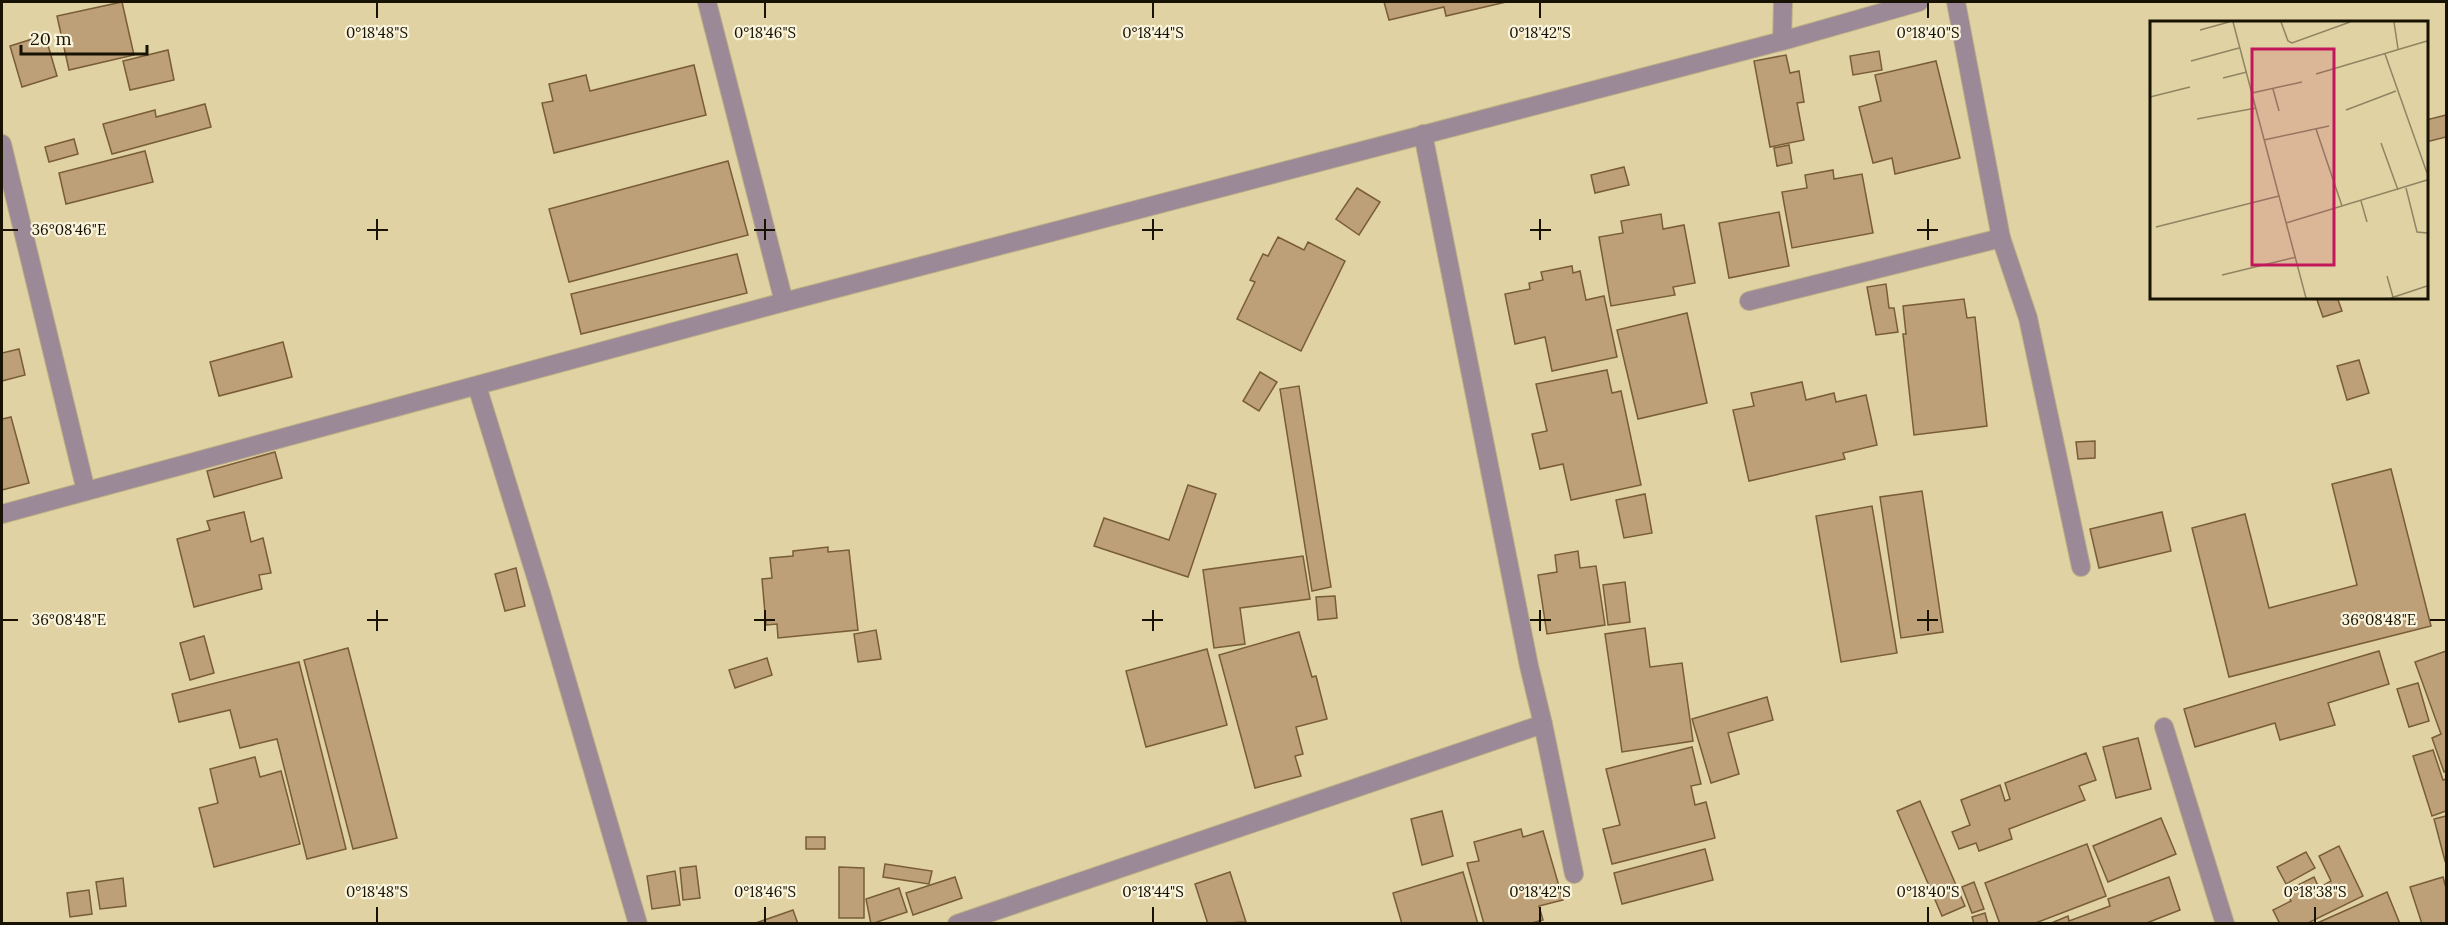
<svg xmlns="http://www.w3.org/2000/svg" width="2448" height="925" font-family="Lora,serif">
	<style>
		.building { fill: #bd9f78; stroke: #785d38; stroke-width: 1.5 }
		.lines { fill: none; stroke-linecap: round; stroke-linejoin: round }
		.street-casing { stroke: #bcaf85; stroke-width: 20 }
		.street { stroke: #9b8997; stroke-width: 18 }
		.ticks { fill: none; stroke: #171202; stroke-width: 2 }
		.inset-road { fill: none; stroke: #908562; stroke-width: 1.5 }
		.view { fill: #c2185b; fill-opacity: 0.15; stroke: #c2185b; stroke-width: 3 }
		.inset-edge { fill: none; stroke: #171202; stroke-width: 3 }
		.ticks-label { font-size: 15px; text-anchor: middle; fill: #171202; stroke: #faf3db; stroke-width: 4.5; stroke-linejoin: round; paint-order: stroke }
	</style>
	<rect width="100%" height="100%" fill="#e0d2a2"/>
	<g class="building">
		<polygon points="122,2 134,55 69,70 57,16"/>
		<polygon points="1384,2 1506,2 1446,16 1444,7 1389,20"/>
		<polygon points="45,35 57,76 22,87 10,46"/>
		<polygon points="168,50 174,80 130,90 123,61"/>
		<polygon points="1879,51 1882,70 1853,75 1850,56"/>
		<polygon points="1786,55 1790,73 1799,71 1804,102 1797,103 1804,140 1770,147 1754,61"/>
		<polygon points="1936,61 1960,158 1895,174 1892,158 1873,163 1859,107 1881,101 1875,75"/>
		<polygon points="694,65 706,115 554,153 542,103 553,101 549,84 586,75 590,91"/>
		<polygon points="205,104 211,127 112,154 103,124 155,110 156,117"/>
		<polygon points="2446,115 2446,137 2426,142 2426,120"/>
		<polygon points="74,139 78,154 49,162 45,147"/>
		<polygon points="1789,145 1792,163 1777,166 1774,148"/>
		<polygon points="145,151 153,182 66,204 59,173"/>
		<polygon points="728,161 748,235 569,282 549,209"/>
		<polygon points="1624,167 1629,185 1595,193 1591,175"/>
		<polygon points="1833,170 1834,179 1862,174 1873,233 1792,248 1782,192 1807,188 1805,175"/>
		<polygon points="1357,188 1380,202 1359,235 1336,219"/>
		<polygon points="1779,212 1789,266 1729,278 1719,223"/>
		<polygon points="1661,214 1663,229 1684,225 1695,283 1673,287 1675,295 1611,306 1599,237 1623,233 1621,221"/>
		<polygon points="1278,237 1304,250 1308,242 1345,261 1301,351 1237,319 1255,282 1250,280 1263,254 1268,256"/>
		<polygon points="737,254 747,293 581,334 571,294"/>
		<polygon points="1572,266 1573,273 1580,271 1586,300 1604,296 1617,357 1552,371 1545,337 1515,344 1505,294 1530,289 1529,283 1543,280 1541,272"/>
		<polygon points="1886,284 1889,308 1894,308 1898,332 1876,335 1867,287"/>
		<polygon points="2316,297 2337,297 2342,311 2323,317"/>
		<polygon points="1964,299 1967,318 1975,317 1987,426 1914,435 1903,334 1906,334 1903,306"/>
		<polygon points="1687,313 1707,403 1638,419 1617,330"/>
		<polygon points="283,342 292,377 219,396 210,362"/>
		<polygon points="19,349 25,375 2,381 2,353"/>
		<polygon points="2359,360 2369,393 2347,400 2337,366"/>
		<polygon points="1607,370 1612,393 1621,391 1641,485 1571,500 1563,464 1540,469 1532,434 1547,431 1536,384"/>
		<polygon points="1260,372 1277,382 1259,411 1243,401"/>
		<polygon points="1802,382 1806,400 1834,393 1836,402 1866,395 1877,445 1843,453 1845,459 1749,481 1733,410 1754,406 1751,393"/>
		<polygon points="1299,386 1331,587 1312,591 1280,389"/>
		<polygon points="11,417 29,483 2,490 2,419"/>
		<polygon points="2095,441 2095,458 2078,459 2076,442"/>
		<polygon points="275,452 282,478 214,497 207,471"/>
		<polygon points="2391,469 2431,626 2229,677 2192,528 2245,514 2269,608 2357,585 2332,484"/>
		<polygon points="1188,485 1216,494 1188,577 1094,546 1104,518 1169,540"/>
		<polygon points="1922,491 1943,632 1901,638 1880,497"/>
		<polygon points="1645,494 1652,533 1624,538 1616,500"/>
		<polygon points="1872,506 1897,653 1841,662 1816,516"/>
		<polygon points="244,512 251,542 263,538 271,573 259,575 262,589 194,607 177,539 210,530 207,521"/>
		<polygon points="2162,512 2171,551 2099,568 2090,529"/>
		<polygon points="828,547 828,552 849,550 858,630 778,638 777,624 766,625 762,579 772,578 770,558 793,556 793,551"/>
		<polygon points="1578,551 1580,568 1596,566 1605,625 1547,634 1538,575 1557,572 1555,555"/>
		<polygon points="1303,556 1310,599 1240,608 1245,644 1214,648 1203,570"/>
		<polygon points="516,568 525,606 505,611 495,574"/>
		<polygon points="1625,582 1630,622 1608,625 1603,585"/>
		<polygon points="1335,596 1337,618 1318,620 1316,597"/>
		<polygon points="1645,628 1650,667 1682,663 1693,741 1622,752 1605,634"/>
		<polygon points="876,630 881,659 858,662 854,634"/>
		<polygon points="1299,632 1312,677 1316,676 1327,719 1296,727 1303,754 1295,756 1301,776 1255,788 1219,655"/>
		<polygon points="204,636 214,673 190,680 180,643"/>
		<polygon points="348,648 397,838 353,849 304,660"/>
		<polygon points="1207,649 1227,725 1146,747 1126,671"/>
		<polygon points="2379,651 2389,684 2328,703 2335,725 2280,740 2275,723 2195,747 2184,709"/>
		<polygon points="2446,651 2446,771 2444,772 2432,738 2441,734 2415,662"/>
		<polygon points="767,658 772,675 735,688 729,670"/>
		<polygon points="299,662 346,849 307,859 277,739 240,748 230,710 179,722 172,694"/>
		<polygon points="2418,683 2429,721 2409,727 2397,689"/>
		<polygon points="1767,697 1773,720 1728,733 1739,774 1711,783 1692,719"/>
		<polygon points="2138,738 2151,789 2116,798 2103,747"/>
		<polygon points="1692,747 1701,784 1691,786 1695,805 1706,802 1715,838 1612,864 1603,829 1620,825 1606,769"/>
		<polygon points="2433,750 2443,780 2446,779 2446,811 2432,816 2413,756"/>
		<polygon points="2086,753 2096,780 2079,786 2085,800 2009,829 2012,839 1979,851 1976,843 1959,849 1952,832 1970,825 1961,800 2000,785 2005,801 2010,799 2005,783"/>
		<polygon points="255,757 260,777 281,771 300,844 214,867 199,808 218,803 210,769"/>
		<polygon points="1920,801 1965,906 1942,916 1897,811"/>
		<polygon points="1442,811 1453,856 1422,865 1411,819"/>
		<polygon points="2446,816 2446,860 2445,861 2434,819"/>
		<polygon points="2161,818 2176,854 2108,882 2093,846"/>
		<polygon points="1521,829 1523,837 1543,831 1563,900 1539,906 1543,920 1528,924 1484,924 1467,863 1479,861 1474,842"/>
		<rect x="806" y="837" width="19" height="12"/>
		<polygon points="2087,844 2106,896 2033,924 2000,924 1985,883"/>
		<polygon points="2339,846 2363,896 2306,924 2280,924 2273,910 2291,901 2286,891 2314,877 2319,888 2331,881 2319,856"/>
		<polygon points="1705,849 1713,880 1622,904 1614,873"/>
		<polygon points="2306,852 2315,868 2286,884 2277,867"/>
		<polygon points="885,864 932,871 929,884 883,877"/>
		<polygon points="696,866 700,898 683,900 680,868"/>
		<polygon points="839,867 864,868 864,918 839,918"/>
		<polygon points="675,871 680,905 652,909 647,876"/>
		<polygon points="1230,872 1246,922 1208,924 1195,884"/>
		<polygon points="1463,872 1478,924 1402,924 1393,893"/>
		<polygon points="955,877 962,898 913,915 906,893"/>
		<polygon points="2169,877 2180,910 2144,924 2049,924 2068,916 2069,921 2110,906 2108,899"/>
		<polygon points="2443,877 2446,888 2446,924 2422,924 2410,887"/>
		<polygon points="123,878 126,906 100,909 96,882"/>
		<polygon points="1974,882 1984,909 1972,913 1962,887"/>
		<polygon points="899,888 907,912 871,924 866,899"/>
		<polygon points="89,890 92,914 70,917 67,893"/>
		<polygon points="2387,892 2400,924 2315,924"/>
		<polygon points="793,910 798,924 753,924"/>
		<polygon points="1985,913 1988,924 1974,924 1972,917"/>
	</g>
	<g class="lines">
		<defs>
			<g id="street">
				<polyline points="707,2 784,302"/>
				<polyline points="1956,2 2001,238 2028,318 2081,567"/>
				<polyline points="1782,41 1783,2"/>
				<polyline points="1423,134 1529,666 1543,724 1574,874"/>
				<polyline points="2,144 86,491"/>
				<polyline points="1749,301 2001,238"/>
				<polyline points="477,386 541,593 638,924"/>
				<polyline points="2,514 784,302 1782,41 1919,2"/>
				<polyline points="2164,727 2225,924"/>
				<polyline points="957,924 1543,724"/>
			</g>
		</defs>
		<use href="#street" class="street-casing"/>
		<use href="#street" class="street"/>
	</g>
	<path class="ticks" d="M 377,3 L 377,18M 765,3 L 765,18M 1153,3 L 1153,18M 1540,3 L 1540,18M 1928,3 L 1928,18M 377,219 L 377,240M 765,219 L 765,240M 1153,219 L 1153,240M 1540,219 L 1540,240M 1928,219 L 1928,240M 3,230 L 18,230M 367,230 L 388,230M 754,230 L 775,230M 1142,230 L 1163,230M 1530,230 L 1551,230M 1917,230 L 1938,230M 377,610 L 377,631M 765,610 L 765,631M 1153,610 L 1153,631M 1540,610 L 1540,631M 1928,610 L 1928,631M 3,620 L 18,620M 367,620 L 388,620M 754,620 L 775,620M 1142,620 L 1163,620M 1530,620 L 1551,620M 1917,620 L 1938,620M 2430,620 L 2445,620M 377,907 L 377,922M 765,907 L 765,922M 1153,907 L 1153,922M 1540,907 L 1540,922M 1928,907 L 1928,922M 2315,907 L 2315,922"/>
	<g transform="translate(2150 21)">
		<rect width="278" height="278" fill="#e0d2a2"/>
		<path class="inset-road" d="M 83,1 L 156,277M 131,1 L 138,20 L 142,22 L 200,1M 244,1 L 248,28M 50,9 L 79,1M 235,33 L 277,152M 41,40 L 89,27M 166,53 L 277,20M 73,57 L 97,51M 123,68 L 129,90M 102,72 L 152,61M 0,76 L 40,66M 196,89 L 246,70M 47,98 L 106,87M 166,108 L 192,185M 114,119 L 179,105M 231,122 L 248,169M 256,167 L 267,211 L 277,212M 211,180 L 217,201M 136,202 L 277,159M 6,206 L 129,175M 72,254 L 146,236M 237,255 L 243,276M 241,277 L 277,265"/>
		<path class="view" d="M 102,28 L 184,28 L 184,244 L 102,244 Z"/>
		<rect width="278" height="278" class="inset-edge"/>
	</g>
	<g class="ticks-label">
		<text x="377" y="38">0°18'48"S</text>
		<text x="765" y="38">0°18'46"S</text>
		<text x="1153" y="38">0°18'44"S</text>
		<text x="1540" y="38">0°18'42"S</text>
		<text x="1928" y="38">0°18'40"S</text>
		<text x="69" y="235">36°08'46"E</text>
		<text x="2379" y="625">36°08'48"E</text>
		<text x="69" y="625">36°08'48"E</text>
		<text x="377" y="897">0°18'48"S</text>
		<text x="765" y="897">0°18'46"S</text>
		<text x="1153" y="897">0°18'44"S</text>
		<text x="1540" y="897">0°18'42"S</text>
		<text x="1928" y="897">0°18'40"S</text>
		<text x="2315" y="897">0°18'38"S</text>
	</g>
	<rect width="2448" height="925" fill="none" stroke="#171202" stroke-width="6"/>
	<path d="M21 45v9h126v-9" fill="none" stroke="#171202" stroke-width="3"/>
	<text x="30" y="45" font-size="18" fill="#171202" stroke="#faf3db" stroke-width="4.5" paint-order="stroke">20 m</text>
</svg>
